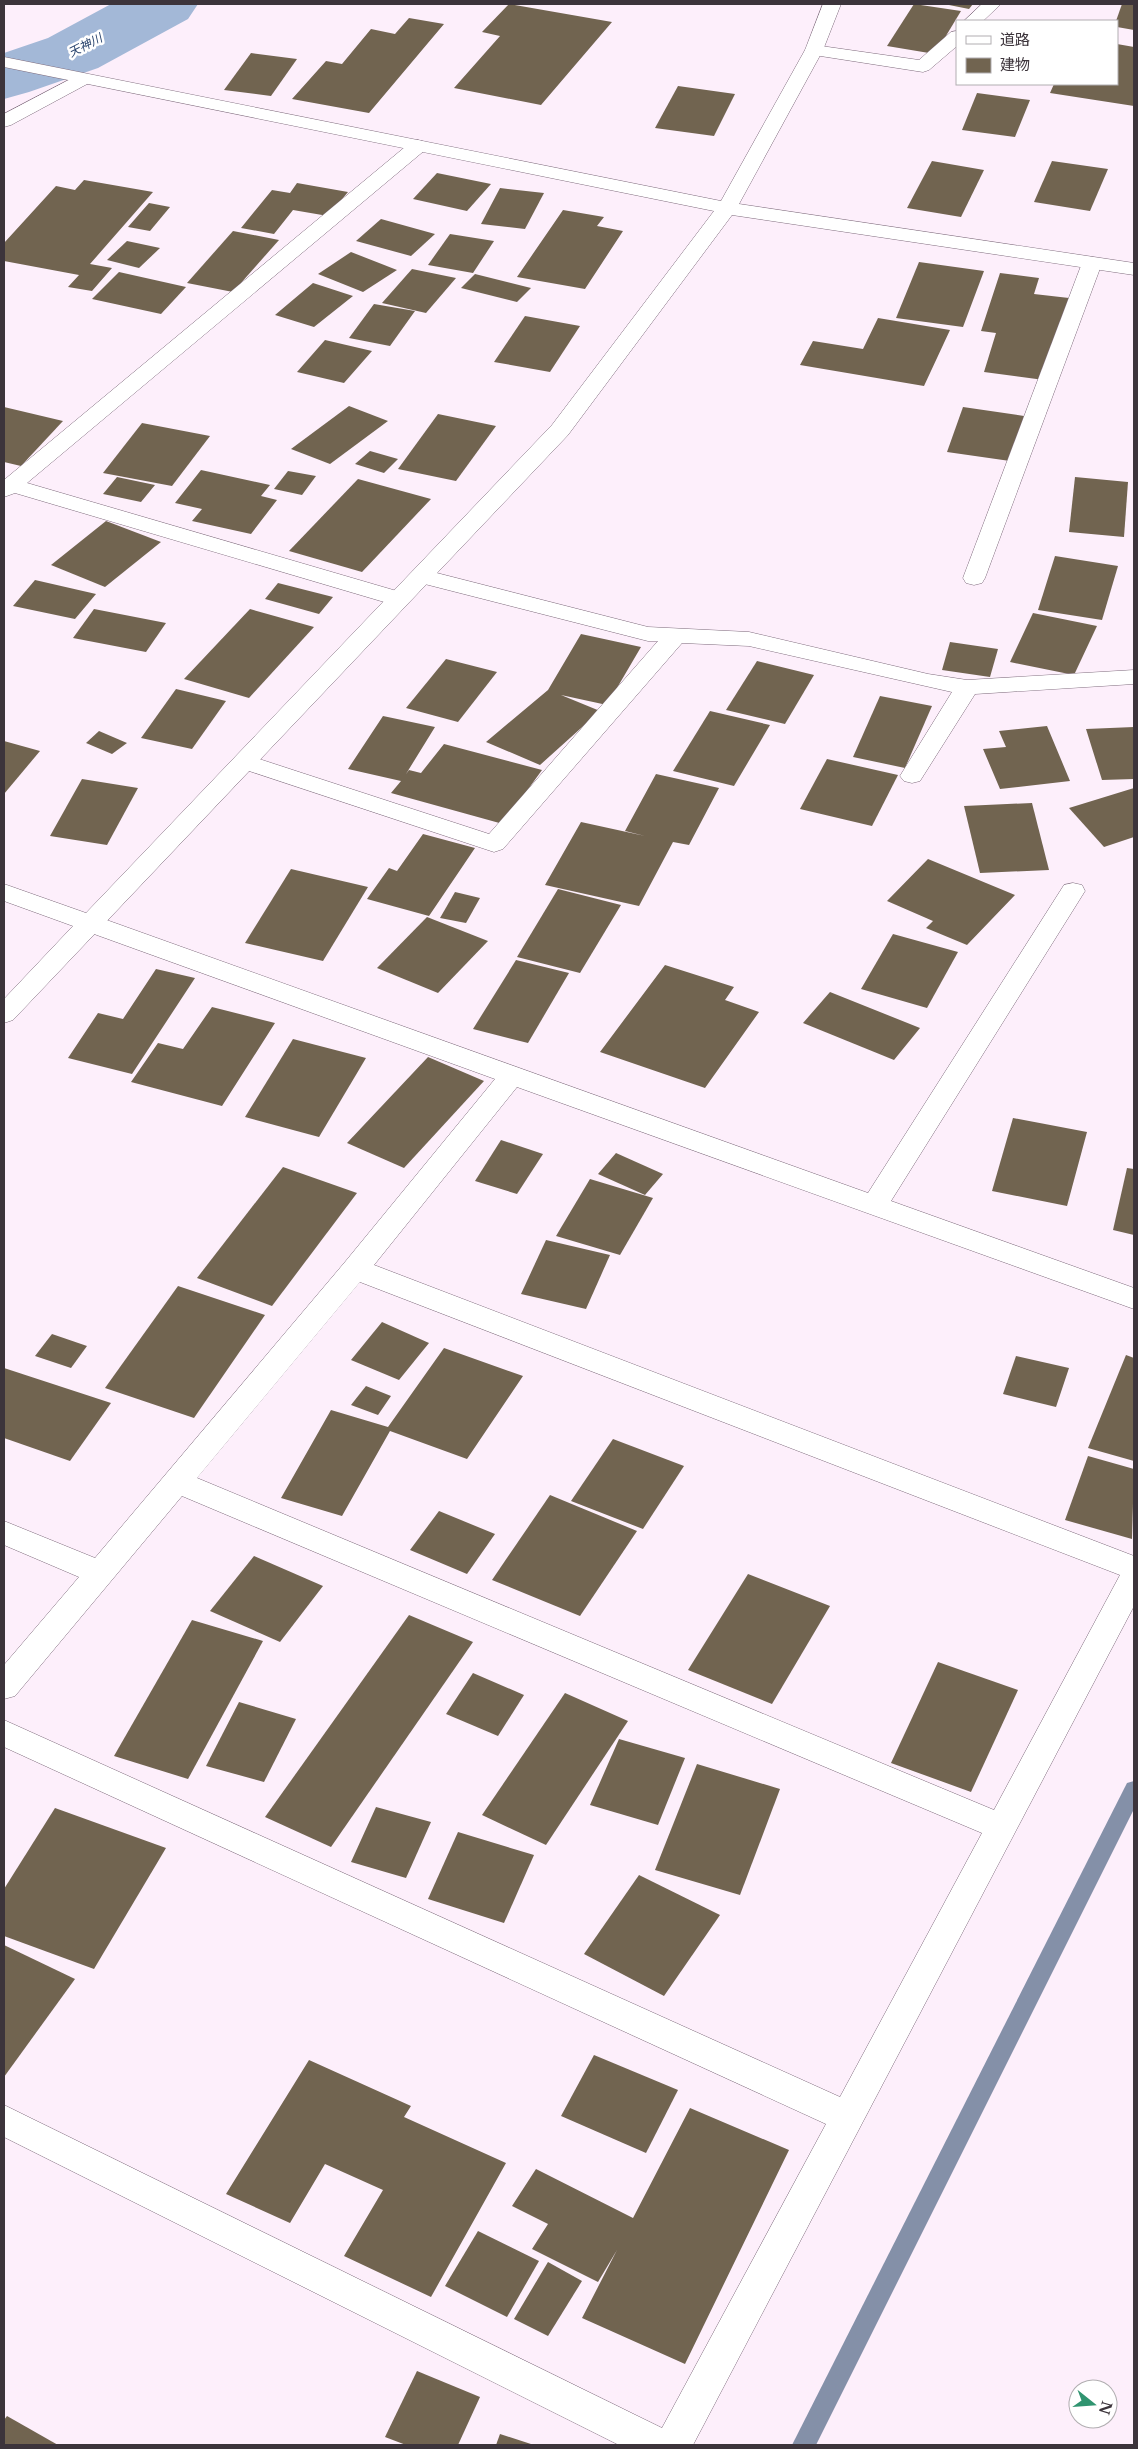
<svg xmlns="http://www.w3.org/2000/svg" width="1138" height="2449" font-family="'Libre Baskerville','Noto Sans JP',serif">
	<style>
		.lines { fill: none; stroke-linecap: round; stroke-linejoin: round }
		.stream { fill: #8490a8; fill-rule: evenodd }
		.river { fill: #a3b8d7; fill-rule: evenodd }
		.building { fill: #716450 }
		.minor-casing { stroke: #7e6b7c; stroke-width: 1 }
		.tertiary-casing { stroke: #7e6b7c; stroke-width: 1 }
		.minor { fill: #fff; fill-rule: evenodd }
		.tertiary { fill: #fff; fill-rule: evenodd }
		.labels { text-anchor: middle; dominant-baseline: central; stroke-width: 5; stroke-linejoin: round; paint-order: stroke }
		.far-water-label { font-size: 12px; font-style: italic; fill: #27426c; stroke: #fff }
	</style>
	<rect width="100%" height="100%" fill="#fdeffb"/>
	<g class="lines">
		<polygon class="stream" points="1134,1781 1134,1809 816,2445 792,2445 1127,1783"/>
		<polygon class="river" points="111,4 198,4 188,19 98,68 29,92 4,99 4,53 48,38"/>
	</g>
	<g class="building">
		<polygon points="509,4 612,22 541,105 454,88 500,36 482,32"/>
		<polygon points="914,4 961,11 935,54 887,46"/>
		<polygon points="944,4 973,4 969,9"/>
		<polygon points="1122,4 1134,4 1134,30 1117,27 1116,21"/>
		<polygon points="409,18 444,24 369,113 292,99 326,61 342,64 371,29 395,34"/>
		<polygon points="1117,44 1134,47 1134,106 1050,93 1054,84 1117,84"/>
		<polygon points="251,53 297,59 271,96 224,90"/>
		<polygon points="678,86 735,94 714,136 655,128"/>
		<polygon points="977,93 1030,100 1015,137 962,130"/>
		<polygon points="932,161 984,170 961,217 907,208"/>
		<polygon points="1052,161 1108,169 1090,211 1034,202"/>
		<polygon points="437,173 491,184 467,211 413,199"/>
		<polygon points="84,180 153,192 90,264 112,268 92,291 68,287 79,275 4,261 4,243 56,186 75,190"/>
		<polygon points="297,183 348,192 328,216 293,210 274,234 241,228 272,190 290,193"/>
		<polygon points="500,188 544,193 525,229 481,224"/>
		<polygon points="149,203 170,207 150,231 128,227"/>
		<polygon points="563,210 604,217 597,226 623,231 585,289 517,277"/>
		<polygon points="381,219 435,234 411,256 356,241"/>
		<polygon points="233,231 279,240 233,292 187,283"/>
		<polygon points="450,234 494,241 473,273 428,265"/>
		<polygon points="127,241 160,248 139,268 107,260"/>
		<polygon points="351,252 397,270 363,292 318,274"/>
		<polygon points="919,262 984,271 963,327 896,318"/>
		<polygon points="412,269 456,278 426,313 382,303"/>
		<polygon points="119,272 186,287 161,314 92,299"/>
		<polygon points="1000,273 1039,278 1034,294 1069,298 1044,380 984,372 996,333 981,331"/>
		<polygon points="475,274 531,288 517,302 461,288"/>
		<polygon points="313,283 353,296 314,327 275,315"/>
		<polygon points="374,304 415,311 390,346 349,338"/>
		<polygon points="525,316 580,326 550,372 494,362"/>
		<polygon points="878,318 950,330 924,386 800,365 813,341 863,349"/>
		<polygon points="325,340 372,351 344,383 297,372"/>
		<polygon points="349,406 388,421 330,464 291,449"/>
		<polygon points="4,407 63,421 21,466 4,462"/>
		<polygon points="963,407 1024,416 1010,461 947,452"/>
		<polygon points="438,414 496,426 456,481 398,469"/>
		<polygon points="142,423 210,436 172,486 103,473"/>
		<polygon points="370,451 398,459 384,473 355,464"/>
		<polygon points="201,470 270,485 261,496 277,500 251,534 192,521 202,509 175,503"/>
		<polygon points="288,471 316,476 302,495 274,489"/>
		<polygon points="117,477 155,485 141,502 103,494"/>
		<polygon points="1075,477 1128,482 1124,537 1069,532"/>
		<polygon points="358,479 431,499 362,572 289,551"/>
		<polygon points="106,521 161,542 105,587 51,565"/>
		<polygon points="1055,556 1118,566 1102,620 1038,610"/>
		<polygon points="35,580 96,594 75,619 13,606"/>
		<polygon points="278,583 333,597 319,614 265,599"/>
		<polygon points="94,609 166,623 146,652 73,638"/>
		<polygon points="250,609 314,627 249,698 184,679"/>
		<polygon points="1033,613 1097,626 1074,675 1010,662"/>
		<polygon points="581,634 641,647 607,705 561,695 600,711 540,765 486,742 548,690"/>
		<polygon points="950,642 998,649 990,677 942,670"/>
		<polygon points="446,659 497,672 458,722 406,708"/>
		<polygon points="757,661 814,675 785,724 726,710"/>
		<polygon points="176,689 226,701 192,749 141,738"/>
		<polygon points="880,696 932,706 905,768 853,757"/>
		<polygon points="710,711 770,725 734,786 673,771"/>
		<polygon points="383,716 435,727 406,774 409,770 421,773 444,744 542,770 503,824 391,793 401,781 348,769"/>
		<polygon points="1047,726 1070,781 1000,789 983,749 1006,747 999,731"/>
		<polygon points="1134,727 1134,779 1102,780 1086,729"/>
		<polygon points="99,731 127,743 112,754 86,743"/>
		<polygon points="4,741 40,751 4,794"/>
		<polygon points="827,759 898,775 872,826 800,809"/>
		<polygon points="656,774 719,788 689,845 673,842 639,906 545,885 581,822 645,836 625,831"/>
		<polygon points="82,779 138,788 107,845 50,836"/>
		<polygon points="1134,788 1134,837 1104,847 1069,808"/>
		<polygon points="1032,803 1049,870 980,873 964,806"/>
		<polygon points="423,834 475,848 429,916 367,899 389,868 397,871"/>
		<polygon points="928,859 1015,895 967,945 926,928 933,921 887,901"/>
		<polygon points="291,869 368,887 323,961 245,943"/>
		<polygon points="558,889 621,905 580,973 517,957"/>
		<polygon points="455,892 480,898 466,923 440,918"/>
		<polygon points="427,917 488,941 438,993 377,968"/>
		<polygon points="893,934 958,952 927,1008 861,989"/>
		<polygon points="516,960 569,973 528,1043 473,1029"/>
		<polygon points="665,965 734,987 725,1000 759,1012 705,1088 600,1052"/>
		<polygon points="156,969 195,978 132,1074 68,1058 98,1013 123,1019"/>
		<polygon points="830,992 920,1028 894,1060 803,1023"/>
		<polygon points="212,1007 275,1023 222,1106 131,1082 158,1043 183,1049"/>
		<polygon points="293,1039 366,1058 319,1137 245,1117"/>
		<polygon points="428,1057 484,1081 404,1168 347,1143"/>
		<polygon points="1013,1118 1087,1132 1067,1206 992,1191"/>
		<polygon points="501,1140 543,1154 517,1194 475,1181"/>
		<polygon points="616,1153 663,1174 645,1195 598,1174"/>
		<polygon points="283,1167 357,1193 272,1306 197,1278"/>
		<polygon points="1127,1168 1134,1169 1134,1235 1113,1230"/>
		<polygon points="590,1179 653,1198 620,1255 556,1236"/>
		<polygon points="546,1240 610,1255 586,1309 521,1294"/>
		<polygon points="178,1286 265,1315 194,1418 105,1388"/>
		<polygon points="382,1322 429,1343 399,1380 351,1360"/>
		<polygon points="52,1334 87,1346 71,1368 35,1356"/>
		<polygon points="444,1348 523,1376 467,1459 390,1431 342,1516 281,1498 331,1410 388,1427"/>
		<polygon points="1126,1355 1134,1358 1134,1461 1088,1448"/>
		<polygon points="1016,1356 1069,1368 1056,1407 1003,1394"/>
		<polygon points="4,1368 111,1403 70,1461 4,1438"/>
		<polygon points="366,1386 391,1396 378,1415 351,1405"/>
		<polygon points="613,1439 684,1466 643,1529 571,1501"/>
		<polygon points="1088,1456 1134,1469 1132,1539 1065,1520"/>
		<polygon points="550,1495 637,1531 580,1616 492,1580"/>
		<polygon points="439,1511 495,1534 467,1574 410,1550"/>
		<polygon points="254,1556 323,1586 280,1642 210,1611"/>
		<polygon points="748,1574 830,1606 772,1704 688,1670"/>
		<polygon points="409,1615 473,1642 331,1847 265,1817"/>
		<polygon points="192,1620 263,1641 188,1779 114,1756"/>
		<polygon points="938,1662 1018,1690 971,1792 891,1763"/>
		<polygon points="473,1673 524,1695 498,1736 446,1714"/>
		<polygon points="565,1693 628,1721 546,1845 482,1815"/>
		<polygon points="239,1702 296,1719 264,1782 206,1766"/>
		<polygon points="619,1739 685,1758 658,1825 590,1805"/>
		<polygon points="697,1764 780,1789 740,1895 655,1870"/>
		<polygon points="376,1807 431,1822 406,1878 351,1862"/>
		<polygon points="55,1808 166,1848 94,1969 4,1936 4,1889"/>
		<polygon points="458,1832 534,1855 504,1923 428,1899"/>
		<polygon points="639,1875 720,1915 664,1996 584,1954"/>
		<polygon points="4,1945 75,1979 4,2077"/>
		<polygon points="594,2055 678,2090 646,2153 561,2116"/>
		<polygon points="309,2060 411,2106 404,2117 506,2163 431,2297 344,2256 383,2190 325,2164 290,2223 226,2194"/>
		<polygon points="690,2108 789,2150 685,2364 582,2318 617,2250 598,2282 532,2249 548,2224 512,2206 536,2169 633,2218"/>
		<polygon points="478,2231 539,2261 507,2317 445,2286"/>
		<polygon points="548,2262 582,2281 548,2336 514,2319"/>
		<polygon points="417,2371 480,2397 458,2445 406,2445 385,2437"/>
		<polygon points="7,2416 58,2445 4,2445 4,2420"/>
		<polygon points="500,2434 534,2445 496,2445"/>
	</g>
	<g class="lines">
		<defs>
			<g id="minor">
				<polygon points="982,4 1001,4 983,21 964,21"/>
				<polygon points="957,31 957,46 929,70 923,72 814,55 808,54 805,50 808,46 814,45 919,60 951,32"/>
				<polygon points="82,73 89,75 91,79 89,83 11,125 4,127 4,114"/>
				<polygon points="418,140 425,142 427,146 425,150 27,483 407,594 410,599 407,604 399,606 391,604 15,493 4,497 4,480 411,142"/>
				<polygon points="1092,257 1099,259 1102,263 985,578 982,583 974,585 966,583 963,578 1082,263 1085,259"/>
				<polygon points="421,569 648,627 749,632 928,674 967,680 1134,670 1134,684 975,694 920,781 912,783 904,781 900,776 952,692 749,646 682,643 503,849 494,852 237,767 233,762 237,757 245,755 253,757 489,834 658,641 648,641 413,581 410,576 413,571"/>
				<path d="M 1073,883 L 1082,885 L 1085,891 L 891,1201 L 1134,1288 L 1134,1309 L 517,1087 L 374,1265 L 1134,1556 L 1134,1606 L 693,2445 L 619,2445 L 4,2137 L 4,2105 L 662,2428 L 826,2124 L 4,1747 L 4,1720 L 840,2097 L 982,1833 L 182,1496 L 15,1696 L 4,1699 L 4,1665 L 79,1577 L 4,1545 L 4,1521 L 95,1558 L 345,1262 L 495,1079 L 83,930 L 79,924 L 83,918 L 92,916 L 101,918 L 868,1193 L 1064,885 ZM 360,1282 L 1120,1575 L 994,1810 L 197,1478 Z"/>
			</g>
			<polygon id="tertiary" points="823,4 841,4 823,50 739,204 1134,263 1134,275 732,215 568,435 13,1020 4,1023 4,999 73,926 4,901 4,884 86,913 552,425 714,211 4,67 4,57 721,201 805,50"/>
		</defs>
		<use href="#minor" class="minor-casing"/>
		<use href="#tertiary" class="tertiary-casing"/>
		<use href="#minor" class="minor"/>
		<use href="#tertiary" class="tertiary"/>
	</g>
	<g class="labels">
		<g class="far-water-label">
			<text transform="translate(85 45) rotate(-27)">天神川</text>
		</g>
	</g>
	<rect width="1138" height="2449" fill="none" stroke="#3c343b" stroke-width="10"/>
	<rect x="956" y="20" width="162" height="65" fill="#ffffff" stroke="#b1aeb1"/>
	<rect x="966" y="36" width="25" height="8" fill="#ffffff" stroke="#b1aeb1"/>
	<text x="1000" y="45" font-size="15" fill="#3c343b">道路</text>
	<rect x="966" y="58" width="25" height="15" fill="#716450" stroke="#b1aeb1"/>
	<text x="1000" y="70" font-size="15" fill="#3c343b">建物</text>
	<g transform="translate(1093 2404) rotate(107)"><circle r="24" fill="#ffffff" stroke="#b1aeb1"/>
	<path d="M0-4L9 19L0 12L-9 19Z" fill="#309470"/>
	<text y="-8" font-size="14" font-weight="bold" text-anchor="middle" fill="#3c343b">N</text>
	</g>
</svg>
